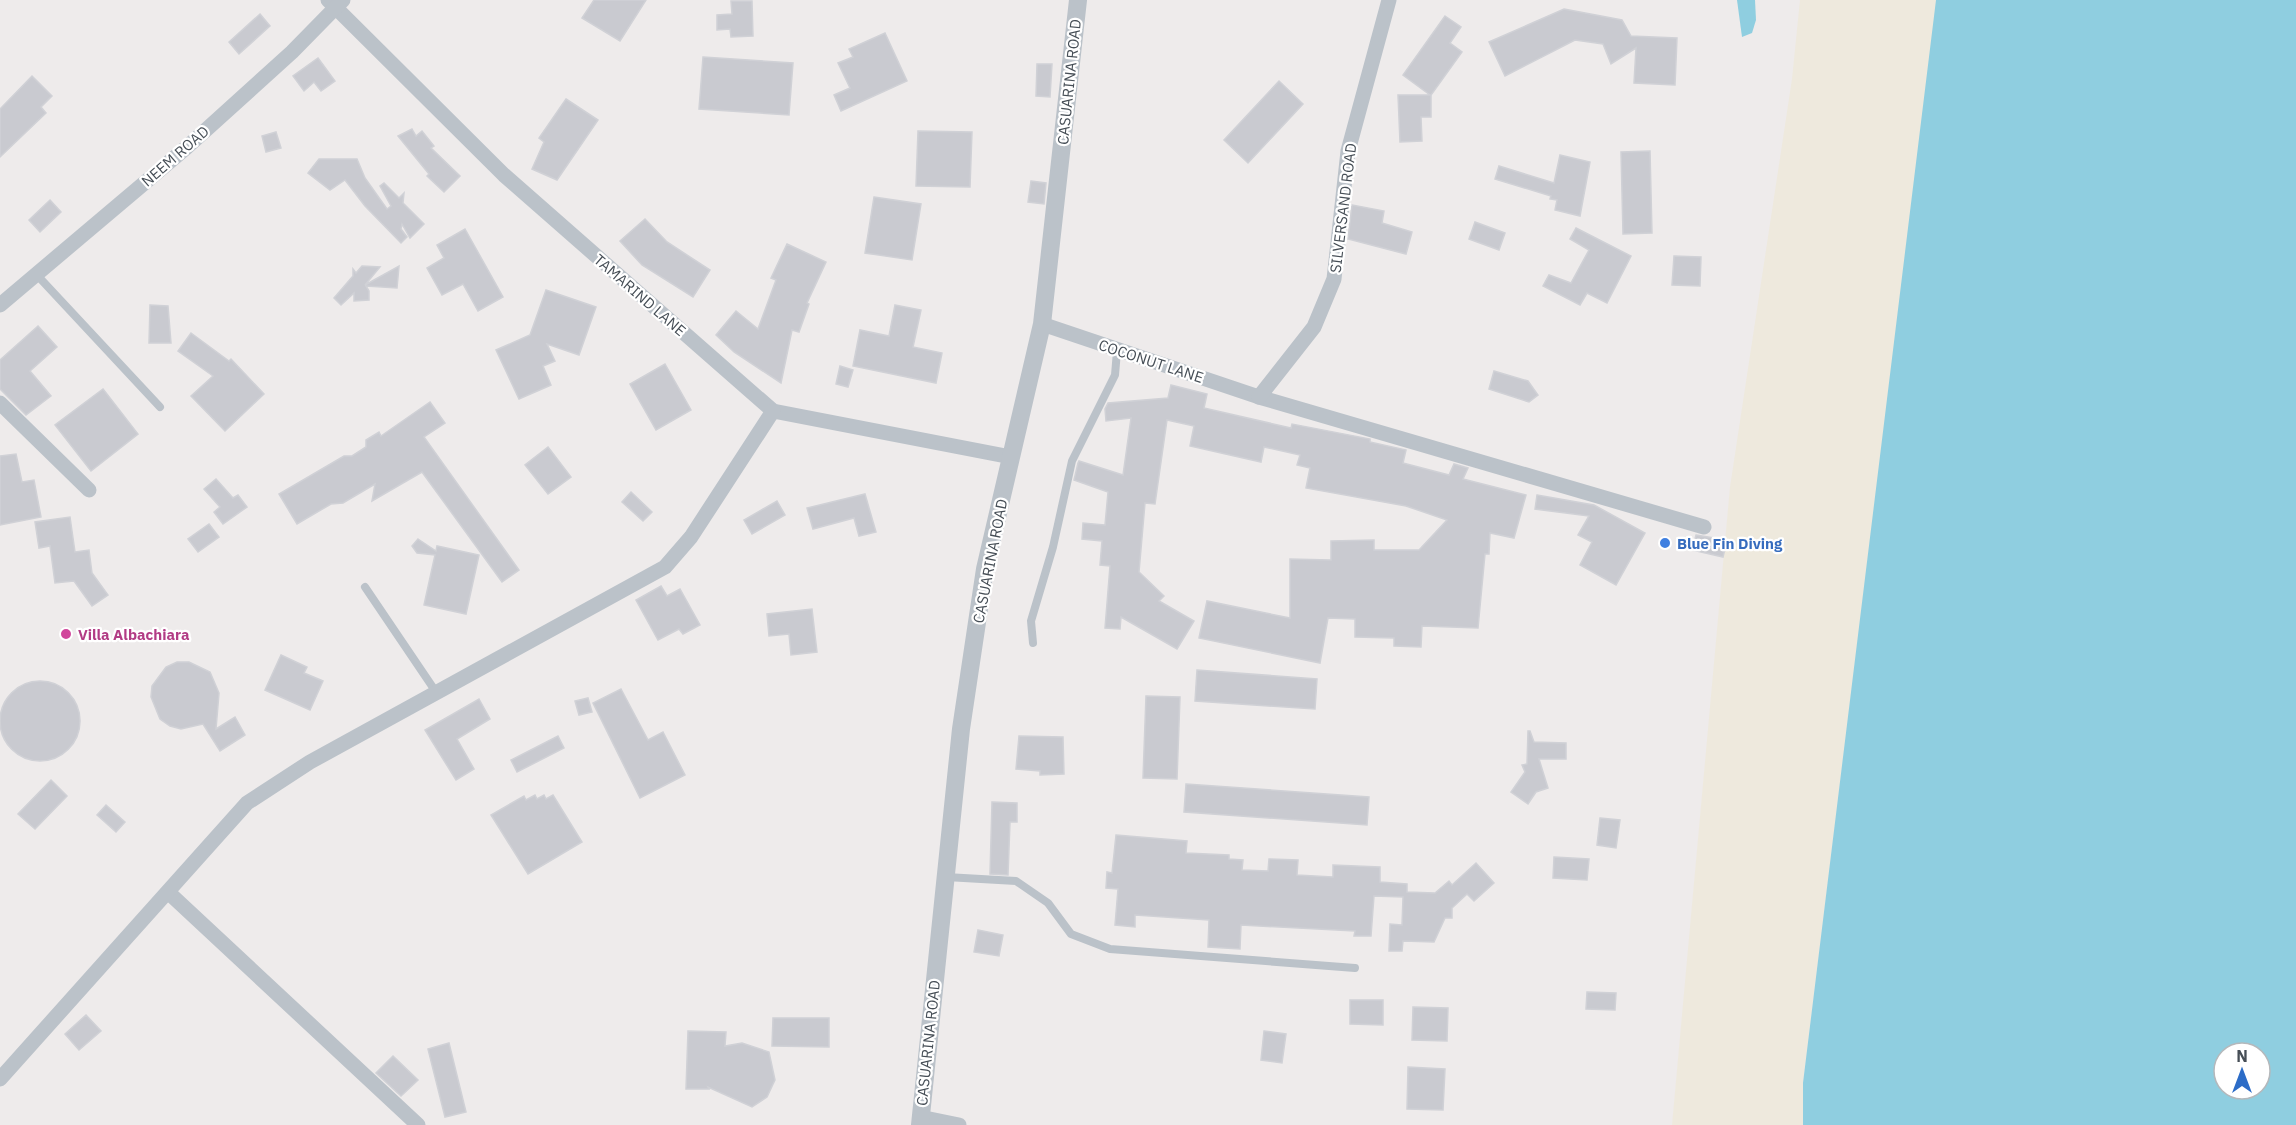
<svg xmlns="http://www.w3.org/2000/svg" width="2296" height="1125" font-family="'IBM Plex Sans',sans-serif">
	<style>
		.sand { fill: #eee9dd }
		.water { fill: #8fcee0; fill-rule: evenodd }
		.building { fill: #c9cad0; stroke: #d0d1d6; stroke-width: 1.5 }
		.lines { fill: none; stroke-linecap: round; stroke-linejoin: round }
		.service { stroke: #bbc2c9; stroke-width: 8 }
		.minor { stroke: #bbc2c9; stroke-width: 15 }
		.tertiary { stroke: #bbc2c9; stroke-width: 18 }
		.shop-dot { fill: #3f7fe0; stroke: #fff; stroke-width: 2 }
		.hotel-dot { fill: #d1479c; stroke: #fff; stroke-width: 2 }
		.labels { text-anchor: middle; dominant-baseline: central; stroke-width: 4.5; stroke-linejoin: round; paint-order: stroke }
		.street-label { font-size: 15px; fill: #464e56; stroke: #fff }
		.shop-label { font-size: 15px; font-weight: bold; fill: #366cbe; stroke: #fff; text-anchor: start }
		.hotel-label { font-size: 15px; font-weight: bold; fill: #b23c85; stroke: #fff; text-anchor: start }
	</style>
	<rect width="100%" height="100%" fill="#eeebeb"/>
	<polygon class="sand" points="1800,0 1937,0 1803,1083 1803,1125 1672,1125 1730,487 1792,79"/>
	<g class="water">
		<polygon points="1737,0 1755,0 1756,20 1752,33 1742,37"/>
		<path d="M 1936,0 L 2296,0 L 2296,1125 L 1803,1125 L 1803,1083 ZM 2224,1053 L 2260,1053 L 2260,1089 L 2224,1089 Z"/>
	</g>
	<g class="building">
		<polygon points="594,0 646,0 620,41 582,18"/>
		<polygon points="731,1 752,1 753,36 731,37 730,29 717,30 717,15 732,14"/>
		<polygon points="1564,9 1622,20 1631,36 1677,38 1675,85 1634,83 1636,48 1611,64 1603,44 1575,40 1505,76 1489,42"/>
		<polygon points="260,14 270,26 239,54 229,42"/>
		<polygon points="1445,16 1461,27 1450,43 1462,52 1431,95 1431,117 1421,117 1422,141 1400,142 1398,95 1430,95 1403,75"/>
		<polygon points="885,33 907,81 841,111 834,95 850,88 838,63 853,57 849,49"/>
		<polygon points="703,57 793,63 789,115 699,109"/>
		<polygon points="318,58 335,81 321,91 314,82 304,91 293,76"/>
		<polygon points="1037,64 1052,64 1050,97 1036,96"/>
		<polygon points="32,76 52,96 41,107 46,113 0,157 0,109"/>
		<polygon points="1279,81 1303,104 1248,163 1224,140"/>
		<polygon points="566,99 598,120 557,180 532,169 544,142 539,138"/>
		<polygon points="412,129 416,136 422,131 434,146 431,148 460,176 444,192 427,176 429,174 398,136"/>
		<polygon points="918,131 972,132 970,187 916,186"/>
		<polygon points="276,132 281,148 266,152 262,136"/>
		<polygon points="1650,151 1652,233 1623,234 1621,152"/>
		<polygon points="1560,155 1590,162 1580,216 1555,210 1557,200 1550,199 1551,196 1495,179 1499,166 1554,183"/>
		<polygon points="319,159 357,159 365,178 387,209 391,206 380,186 384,183 399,198 404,193 403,203 424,224 410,238 402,224 401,229 407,237 401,243 365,206 345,180 330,190 308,173"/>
		<polygon points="1031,181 1046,183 1044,204 1028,202"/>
		<polygon points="874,197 921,204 912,260 865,253"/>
		<polygon points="50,200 61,212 40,232 29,220"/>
		<polygon points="1352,205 1384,211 1382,223 1412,232 1406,254 1348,239"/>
		<polygon points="645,219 667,242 710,270 693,297 642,265 620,241"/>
		<polygon points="1475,222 1505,233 1499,250 1469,239"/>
		<polygon points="1576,228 1631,256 1607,303 1587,293 1580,305 1543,286 1549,275 1571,283 1589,250 1570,239"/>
		<polygon points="465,229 503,297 478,311 463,284 442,295 427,268 444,258 437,245"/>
		<polygon points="787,244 826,262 807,303 809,304 799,332 792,330 781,383 734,352 716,335 736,311 758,329 776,280 771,278"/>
		<polygon points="1674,256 1701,257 1700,286 1672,285"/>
		<polygon points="362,266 380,267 365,285 399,266 397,288 366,286 369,291 369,300 354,301 354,293 341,305 334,298 353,276 353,269 356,273"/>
		<polygon points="546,290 596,307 579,355 547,344 555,361 543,366 551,385 519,399 496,350 530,335"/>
		<polygon points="150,305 168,306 171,343 149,343"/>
		<polygon points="895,305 921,310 913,347 942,353 936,383 853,366 860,330 889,336"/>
		<polygon points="38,326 57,347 30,371 51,396 26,415 0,389 0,360"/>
		<polygon points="191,333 229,361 231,359 264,394 225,431 191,396 213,376 178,351"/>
		<polygon points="665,364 691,410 656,430 630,384"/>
		<polygon points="840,366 853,370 848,387 836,384"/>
		<polygon points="1494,371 1528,381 1538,395 1529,402 1489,389"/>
		<polygon points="1171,385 1207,394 1204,408 1291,428 1292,424 1370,439 1370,442 1406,450 1403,463 1449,475 1454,464 1468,468 1463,479 1526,495 1514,538 1490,533 1489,554 1485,554 1478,628 1422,626 1421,647 1394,646 1394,638 1355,637 1355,619 1328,618 1320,663 1199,638 1207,601 1290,618 1290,559 1331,560 1331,541 1374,540 1374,550 1419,550 1447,520 1406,506 1306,488 1310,468 1297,465 1300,455 1264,447 1261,462 1190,446 1194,426 1167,420 1155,504 1145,503 1139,572 1164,596 1159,601 1194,621 1177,649 1121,617 1120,629 1105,628 1110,566 1100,565 1102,541 1082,539 1083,523 1105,525 1108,492 1074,480 1078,463 1079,461 1123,475 1131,418 1106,421 1105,409 1108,403 1168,398"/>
		<polygon points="103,389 138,434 91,471 55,425"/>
		<polygon points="430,402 445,423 424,437 519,570 502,582 422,472 372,501 375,484 343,503 331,504 297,524 279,494 344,456 352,456 366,447 366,440 379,432 381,436"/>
		<polygon points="548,447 571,477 548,494 525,465"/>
		<polygon points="16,454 22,482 34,480 41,517 0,525 0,456"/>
		<polygon points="216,479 233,498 238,495 247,507 223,524 214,512 220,507 204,489"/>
		<polygon points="631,492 652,512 643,521 622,502"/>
		<polygon points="865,494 876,532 859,536 854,518 813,529 807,508"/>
		<polygon points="1537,495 1594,505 1645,533 1616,585 1580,565 1592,542 1578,535 1589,516 1535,509"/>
		<polygon points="777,501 785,515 752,534 744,520"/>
		<polygon points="70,517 75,552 89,550 92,573 108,595 92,606 74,581 55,583 50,546 39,548 35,522"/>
		<polygon points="209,524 219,537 198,552 188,539"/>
		<polygon points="1696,535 1727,540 1723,557 1692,550"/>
		<polygon points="418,539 436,551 437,546 479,555 466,614 424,605 435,555 417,553 412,546"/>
		<polygon points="661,586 667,596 680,589 700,625 683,634 679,629 658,640 636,600"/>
		<polygon points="812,609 817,652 791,655 789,634 769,636 767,614"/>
		<polygon points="281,655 307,667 304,673 323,681 310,710 265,690"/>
		<polygon points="177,662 189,662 210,672 219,693 216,729 235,717 245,735 220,751 203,724 181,729 170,726 160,719 151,697 152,686 166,667"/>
		<polygon points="1197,670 1317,679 1315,709 1195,701"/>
		<circle cx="40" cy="721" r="40"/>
		<polygon points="621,689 648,740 663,732 685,775 640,798 593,703"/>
		<polygon points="1146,696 1180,697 1177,779 1143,778"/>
		<polygon points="588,698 592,712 579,715 575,701"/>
		<polygon points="479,699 490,719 457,739 474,769 456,780 425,730"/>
		<polygon points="1528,731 1530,731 1534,742 1566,743 1566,759 1539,759 1548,788 1536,792 1528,804 1511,792 1525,772 1522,765 1527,764"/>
		<polygon points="558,736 564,748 517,772 511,760"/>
		<polygon points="1019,736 1063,737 1064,774 1040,775 1040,771 1016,769"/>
		<polygon points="51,780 67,796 35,829 18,814"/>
		<polygon points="1186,784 1369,797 1367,825 1184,812"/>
		<polygon points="535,795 537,799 544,795 546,799 553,795 582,842 528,874 491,815 524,796 526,800"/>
		<polygon points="992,802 1017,803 1017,822 1010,822 1008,875 990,874"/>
		<polygon points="106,805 125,822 116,832 97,815"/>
		<polygon points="1600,818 1620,820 1616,848 1597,845"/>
		<polygon points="1116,835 1187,841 1186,853 1229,855 1229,859 1243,860 1242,870 1268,871 1269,859 1298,860 1297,875 1333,877 1333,865 1380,867 1380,882 1407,884 1407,892 1435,893 1449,881 1452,885 1476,863 1494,883 1474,901 1467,894 1452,908 1452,918 1445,918 1434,942 1403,941 1402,951 1389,951 1390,924 1402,925 1403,897 1374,896 1371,936 1354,936 1355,931 1241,925 1240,949 1208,947 1209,920 1135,915 1135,927 1115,925 1118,889 1106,888 1107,872 1112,873"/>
		<polygon points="1554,857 1589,859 1587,880 1553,878"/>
		<polygon points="978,930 1003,935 999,956 974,952"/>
		<polygon points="1587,992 1616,993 1615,1010 1586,1009"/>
		<polygon points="1350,1000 1383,1000 1383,1025 1350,1024"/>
		<polygon points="1413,1007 1448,1008 1447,1041 1412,1040"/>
		<polygon points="86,1015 101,1031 79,1050 65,1034"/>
		<polygon points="773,1018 829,1018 829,1047 772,1046"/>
		<polygon points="688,1031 726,1032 725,1046 742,1043 769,1052 775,1080 767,1097 752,1107 708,1087 709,1089 686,1089"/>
		<polygon points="1264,1031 1286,1034 1282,1063 1261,1060"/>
		<polygon points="449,1043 466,1112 445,1117 428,1049"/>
		<polygon points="393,1056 418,1080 401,1096 376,1073"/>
		<polygon points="1408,1067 1445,1069 1443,1110 1407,1109"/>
	</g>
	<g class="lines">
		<g class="service">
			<polyline points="36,274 160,407"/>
			<polyline points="365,587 436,692"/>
			<polyline points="1033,643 1031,621 1053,547 1072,461 1115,375 1117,351"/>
			<polyline points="946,877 1016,881 1048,903 1071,934 1110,949 1355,968"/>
		</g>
		<g class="minor">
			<polyline points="328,0 504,175 773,411 1011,457"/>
			<polyline points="0,305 187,147 292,52 343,0"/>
			<polyline points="1042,324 1259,397 1704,527"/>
			<polyline points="1259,397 1314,327 1334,279 1348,151 1389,0"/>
			<polyline points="0,403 89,490"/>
			<polyline points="169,893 418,1125"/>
			<polyline points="0,1079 247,803 310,762 665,567 691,537 773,411"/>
			<polyline points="920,1117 959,1125"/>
		</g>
		<polyline class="tertiary" points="920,1125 961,729 985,569 1042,324 1078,0"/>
	</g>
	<circle class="shop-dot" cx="1665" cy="543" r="6"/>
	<circle class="hotel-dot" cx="66" cy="634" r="6"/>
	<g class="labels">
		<g class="street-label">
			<text transform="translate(1069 82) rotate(-84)">CASUARINA ROAD</text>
			<text transform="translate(175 156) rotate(-41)">NEEM ROAD</text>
			<text transform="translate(1343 208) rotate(-83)">SILVERSAND ROAD</text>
			<text transform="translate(640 295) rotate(41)">TAMARIND LANE</text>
			<text transform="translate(1151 361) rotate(18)">COCONUT LANE</text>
			<text transform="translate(990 561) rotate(-79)">CASUARINA ROAD</text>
			<text transform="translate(928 1043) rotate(-84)">CASUARINA ROAD</text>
		</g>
		<g class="shop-label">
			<text x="1677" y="543">Blue Fin Diving</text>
		</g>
		<g class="hotel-label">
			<text x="78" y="634">Villa Albachiara</text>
		</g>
	</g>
	<g transform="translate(2242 1071)"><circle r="28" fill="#ffffff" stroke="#b5b8bb" stroke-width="1.5"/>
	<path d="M0-4.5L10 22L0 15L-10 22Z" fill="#2c6cc7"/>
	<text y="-9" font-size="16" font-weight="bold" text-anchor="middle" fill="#464e56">N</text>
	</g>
</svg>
